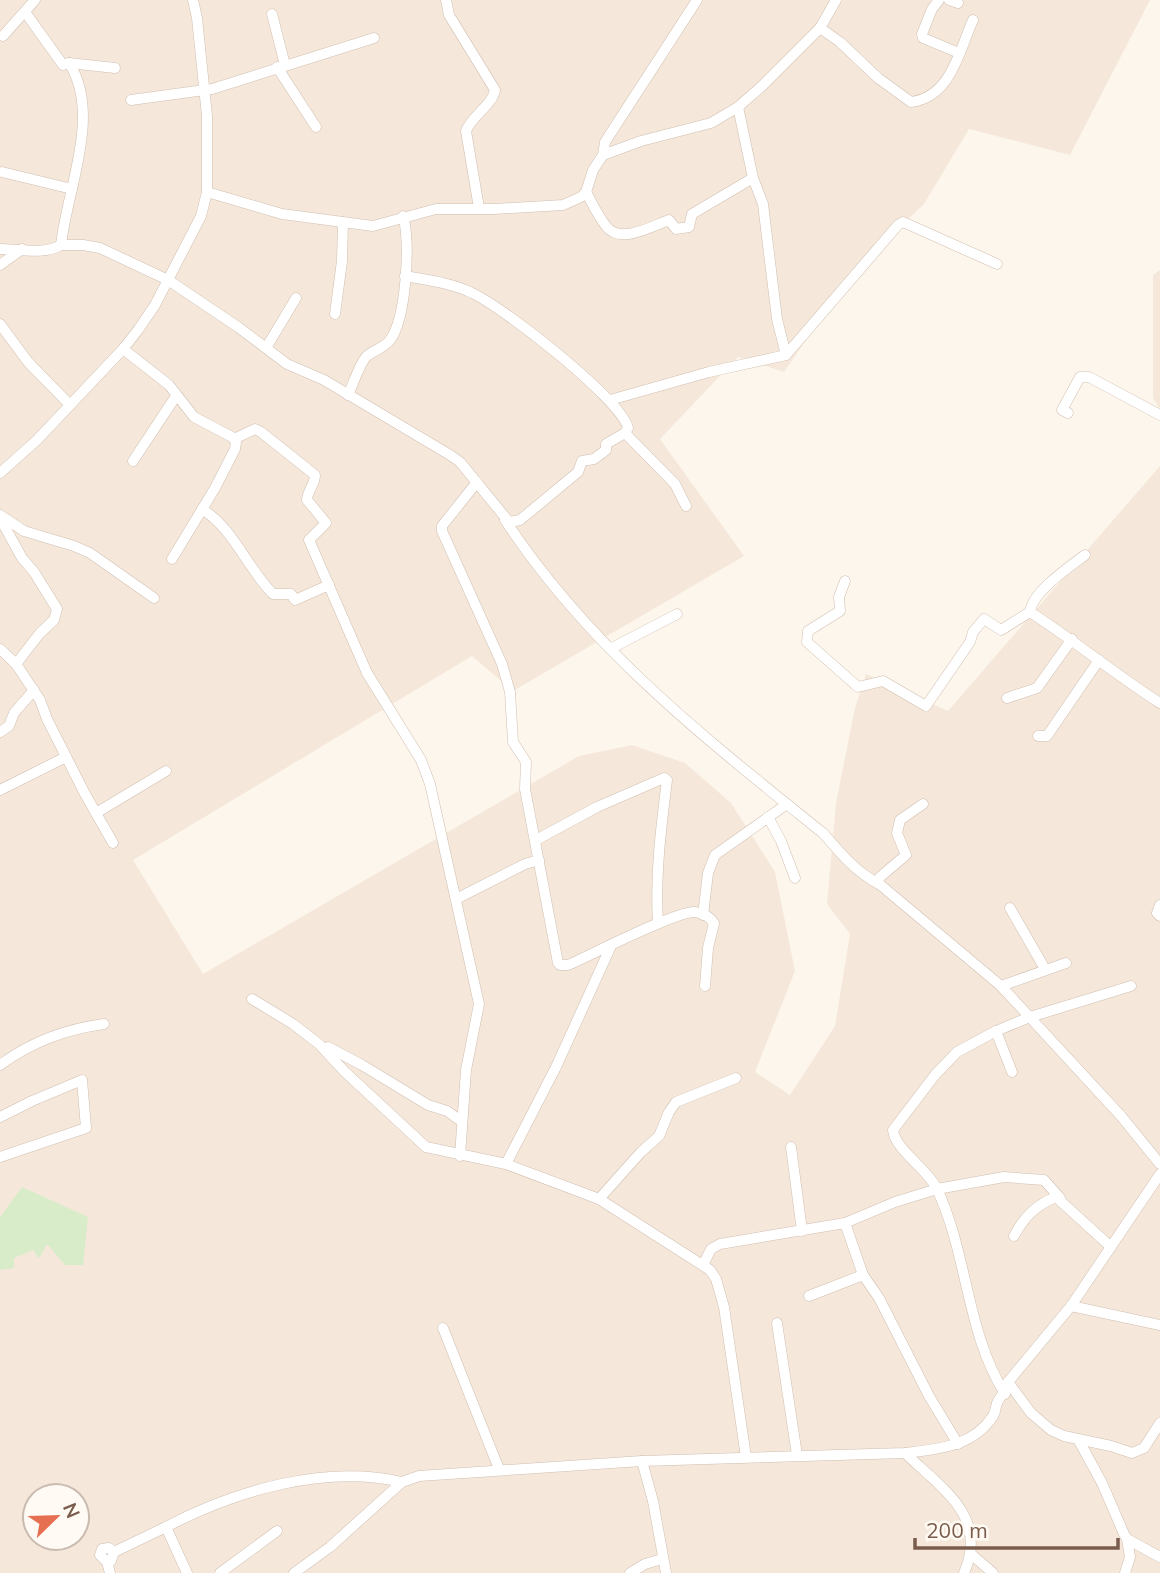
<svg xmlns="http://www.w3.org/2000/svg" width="1160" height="1573" font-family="Mulish,sans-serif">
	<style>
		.residential { fill: #f5e8da; fill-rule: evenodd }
		.green { fill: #d8ecc9 }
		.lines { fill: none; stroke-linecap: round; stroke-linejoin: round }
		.minor-casing { stroke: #d1beb0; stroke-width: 11 }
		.minor { stroke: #fff; stroke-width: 10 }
	</style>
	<rect width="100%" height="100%" fill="#fdf6ec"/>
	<g class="residential">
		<path d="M 0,0 L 1150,0 L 1070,155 L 969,129 L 924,204 L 851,274 L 784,372 L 738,357 L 660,439 L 744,556 L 513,691 L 472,656 L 133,860 L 203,974 L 579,756 L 632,745 L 685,763 L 731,803 L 775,872 L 795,971 L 755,1072 L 790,1095 L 835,1026 L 850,934 L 827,904 L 836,803 L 855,708 L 866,674 L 948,711 L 1160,466 L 1160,1573 L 0,1573 ZM 35,1496 L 77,1496 L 77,1538 L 35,1538 Z"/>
		<polygon points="1160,270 1160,409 1153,398 1153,275"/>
	</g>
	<polygon class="green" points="22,1187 88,1217 83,1265 65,1265 47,1244 39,1258 33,1250 14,1258 14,1268 0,1270 0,1217"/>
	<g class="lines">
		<defs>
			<g id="minor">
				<path d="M 446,0 L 449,15 L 495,90 C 492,106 472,115 466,131 L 479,208"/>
				<polyline points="939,0 932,9 922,34 923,38 959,53"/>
				<polyline points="949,0 958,3"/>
				<polyline points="25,12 63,65 69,63 115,68"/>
				<polyline points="272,14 285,65"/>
				<path d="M 820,28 L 840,42 L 878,78 L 911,102 C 951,97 959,51 973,20"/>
				<polyline points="3,36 35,0"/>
				<polyline points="277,67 316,127"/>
				<polyline points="131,100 212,89 374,38"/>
				<polyline points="738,107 753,178 763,204 777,319 786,355"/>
				<polyline points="603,155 605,142 697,0"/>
				<polyline points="2,172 72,189"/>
				<polyline points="207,192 282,214 373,226 436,209 494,209 563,205 581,197 586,192 593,170 603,155 641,141 711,123 738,107 762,86 820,28 836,0"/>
				<path d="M 586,192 C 592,203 598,216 606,226 C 620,245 652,226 669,220 L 676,229 L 689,227 L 692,214 L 753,178"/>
				<path d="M 61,245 C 67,189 102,114 69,63"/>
				<path d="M 0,249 C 17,249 46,255 61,245 L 83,245 L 100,248 L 168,280 L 238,327 L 287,364 L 324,380 L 450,455 L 460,462 L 509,522 L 520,520 L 578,472 L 582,461 L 594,459 L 606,450 L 606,444 L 625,433 L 628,428 C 621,399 503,307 472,293 C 453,283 426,280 405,276"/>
				<polyline points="0,265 22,249"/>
				<polyline points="335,314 342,261 343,222"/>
				<polyline points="0,324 28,362 70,405"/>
				<polyline points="266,348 296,298"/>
				<polyline points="123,349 169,385 194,417 232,437 236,442 235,449 215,488 172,559"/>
				<path d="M 348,395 C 353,385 360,362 367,356 C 374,350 384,348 390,340 C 406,319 411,241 403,216"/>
				<polyline points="610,400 709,372 786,355 898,225 903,222 997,264"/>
				<polyline points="1068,413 1062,410 1080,377 1089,377 1160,415"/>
				<polyline points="625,433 675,484 686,506"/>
				<path d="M 234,439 L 255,429 L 261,432 L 315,475 C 315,485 307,491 307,500 L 326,523 L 309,540 L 367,673 L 421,760 L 430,784 L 479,1004 L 466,1070 L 460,1156"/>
				<polyline points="133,461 176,396"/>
				<polyline points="0,473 37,440 123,349 138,330 155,305 201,216 207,192 207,116 197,18 193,0"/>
				<path d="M 477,482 L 442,526 L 442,531 L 502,664 L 510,692 L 513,742 L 526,762 L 525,789 L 558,963 L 560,965 L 568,965 C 589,956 678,910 695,912 C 703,913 710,917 714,923 L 708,948 L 705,986"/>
				<path d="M 202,509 C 234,529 247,568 273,594 L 291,594 L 295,600 L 329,585"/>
				<polyline points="0,515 24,531 74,546 90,553 154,598"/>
				<polyline points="0,518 22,558 34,572 57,609 54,620 40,633 16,664"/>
				<path d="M 505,520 C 591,650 705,738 824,834 C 840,853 856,872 879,884"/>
				<path d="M 1085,555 C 1069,567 1032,592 1030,612 C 1075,641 1116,675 1160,703"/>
				<polyline points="845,581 839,597 840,611 808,631 807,642 858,687 883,681 926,706 970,642 973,632 984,619 1001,630 1030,612"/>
				<polyline points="0,649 16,664 40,700 47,719 85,794 113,843"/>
				<polyline points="610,649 677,614"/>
				<polyline points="1007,698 1037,688 1072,639"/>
				<polyline points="0,732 9,726 14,713 34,690"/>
				<polyline points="1038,736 1047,736 1099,660"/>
				<polyline points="0,790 66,757"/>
				<polyline points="923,804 900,820 897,833 906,855 880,877 877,882 1001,986"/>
				<polyline points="96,813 166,771"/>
				<polyline points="768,817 781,841 795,878"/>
				<path d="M 536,840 L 597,807 L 664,778 L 667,780 C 661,828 655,875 658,923"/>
				<polyline points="456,899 525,864 539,860"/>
				<polyline points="1160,905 1157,913 1160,916"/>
				<polyline points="1010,908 1045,969"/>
				<polyline points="703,915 708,873 715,855 787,804"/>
				<polyline points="1066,963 1001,986 1121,1116 1160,1164"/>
				<polyline points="252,999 293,1024 319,1044 345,1072 426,1147 506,1164 599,1199 710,1270 716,1279 724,1307 746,1457"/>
				<polyline points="996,1031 1012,1072"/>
				<polyline points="328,1047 362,1065 428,1105 447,1111 461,1121"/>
				<path d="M 0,1065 C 31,1042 66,1029 104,1024"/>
				<polyline points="0,1117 32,1101 82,1080 86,1128 0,1157"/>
				<polyline points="791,1147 802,1231"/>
				<polyline points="506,1164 556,1067 611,946"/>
				<polyline points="599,1199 641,1152 659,1136 669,1112 676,1102 736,1078"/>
				<polyline points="845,1223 863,1275 879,1298 929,1396 958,1444"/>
				<path d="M 1014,1236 C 1024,1217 1036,1205 1056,1197 L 1111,1247"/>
				<polyline points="703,1265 711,1249 720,1244 845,1223 895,1202 937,1189 1004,1177 1044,1180 1060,1198"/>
				<polyline points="809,1296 863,1275"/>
				<polyline points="1071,1306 1160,1325"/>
				<polyline points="777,1323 797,1455"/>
				<polyline points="443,1328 499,1469"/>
				<polyline points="1008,1382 1031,1413 1051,1430 1064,1436 1111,1446 1132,1453 1144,1448 1160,1423"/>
				<path d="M 1005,1394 C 966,1332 968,1255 937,1189 C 928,1169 895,1150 893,1130 L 935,1075 L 957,1052 L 996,1031 L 1030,1017 L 1131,986"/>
				<polyline points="1078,1439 1102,1483 1124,1534 1127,1539 1160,1557"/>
				<path d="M 905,1453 C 941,1488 989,1516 964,1573"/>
				<polyline points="642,1461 653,1501 666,1573"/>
				<polyline points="114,1552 166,1527"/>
				<polyline points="971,1554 993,1573"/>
				<polyline points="107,1562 111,1561 114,1552 109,1548 102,1549 100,1555 107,1562 110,1573"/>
				<path d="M 187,1573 L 166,1527 C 234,1491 325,1464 402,1482"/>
				<polyline points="220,1573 277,1531"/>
				<path d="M 294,1573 L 330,1547 L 402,1482 L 419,1476 L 642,1461 L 905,1453 C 938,1449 973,1447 993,1416 C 996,1412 995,1406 998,1401 C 1002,1394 1006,1391 1008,1382 L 1071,1306 L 1160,1174"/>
				<polyline points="630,1573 645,1564 662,1559"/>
				<polyline points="1125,1573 1130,1557 1127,1539"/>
			</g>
		</defs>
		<use href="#minor" class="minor-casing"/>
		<use href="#minor" class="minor"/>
	</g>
	<g transform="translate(56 1517) rotate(67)"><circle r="33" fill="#fffaf3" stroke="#cabbb1" stroke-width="2"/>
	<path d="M0-5L12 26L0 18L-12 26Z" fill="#e76f51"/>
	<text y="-10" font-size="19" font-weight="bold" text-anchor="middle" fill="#7a5c4d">N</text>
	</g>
	<path d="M915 1538v10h203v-10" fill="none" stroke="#7a5c4d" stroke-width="3.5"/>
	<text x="926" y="1538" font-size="21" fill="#7a5c4d" stroke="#fffaf3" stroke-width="5" paint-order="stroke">200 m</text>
</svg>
